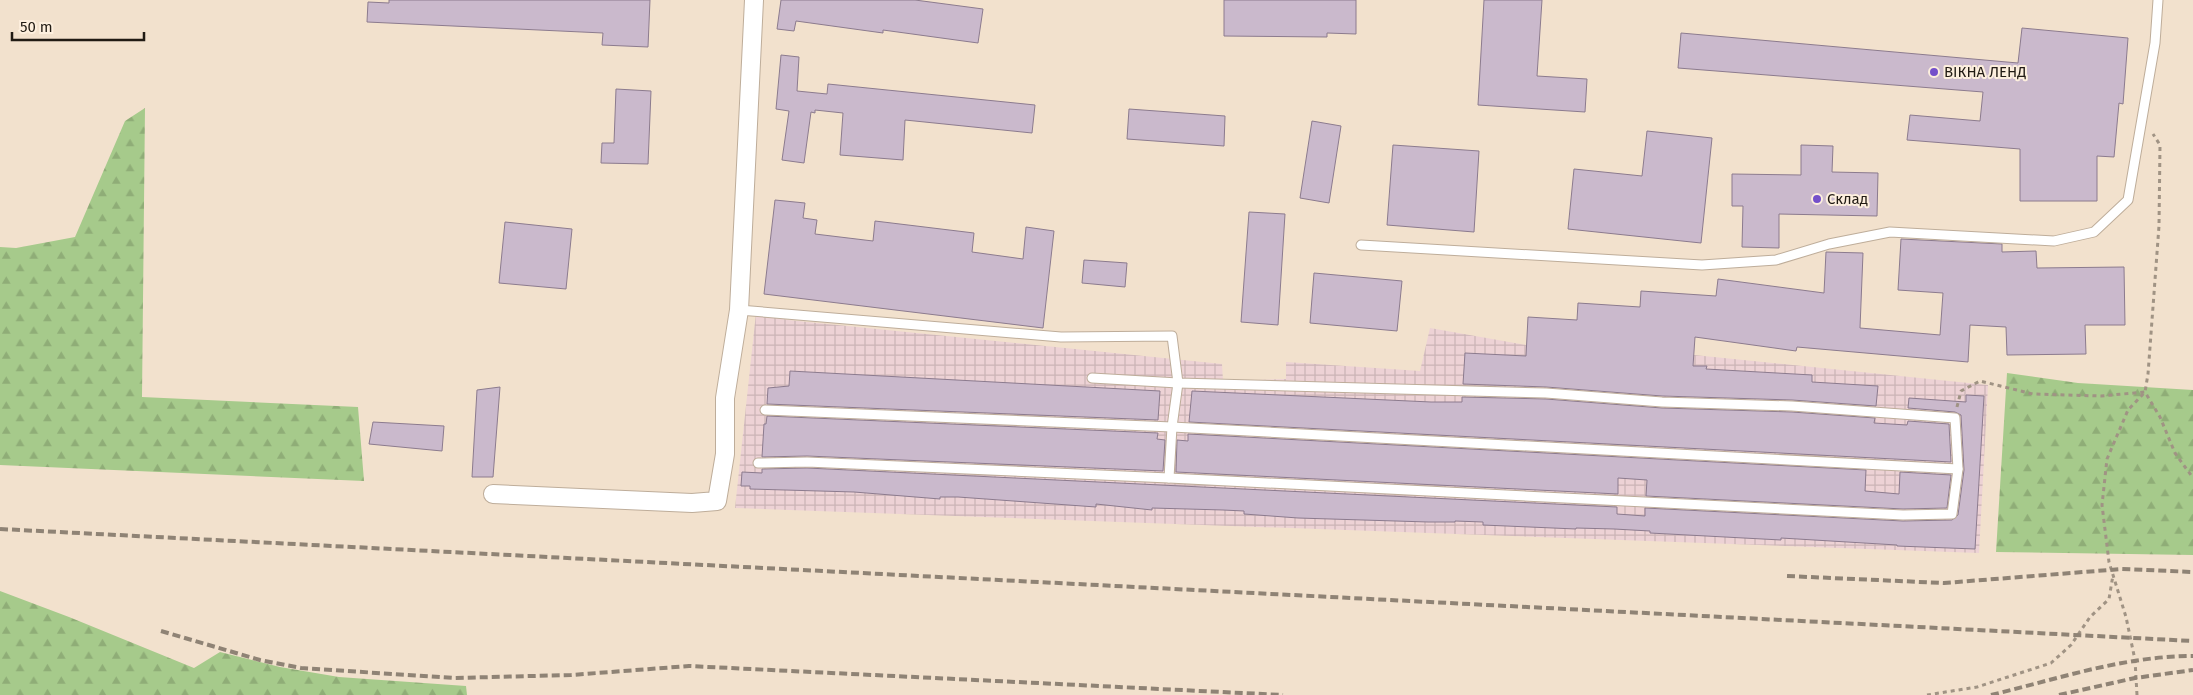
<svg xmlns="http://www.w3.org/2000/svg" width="2193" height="695" font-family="'Fira Sans',sans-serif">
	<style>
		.industrial { fill: url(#industrial-grid) }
		.forest { fill: url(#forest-firs) }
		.building { fill: #cab9cc; stroke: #8c7b8e }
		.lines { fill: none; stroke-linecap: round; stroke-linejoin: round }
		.lane-casing { stroke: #bead9a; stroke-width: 11 }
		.street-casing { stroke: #bead9a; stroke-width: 20 }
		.path { stroke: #a09384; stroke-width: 3; stroke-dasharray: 4 4; stroke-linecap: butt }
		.lane { stroke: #fff; stroke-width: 9 }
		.street { stroke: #fff; stroke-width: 18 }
		.rail { stroke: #8f8375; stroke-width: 4; stroke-dasharray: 8 4; stroke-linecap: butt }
		.poi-dot { fill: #7450ca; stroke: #fdefde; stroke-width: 2 }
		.labels { text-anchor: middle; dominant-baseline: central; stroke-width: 4; stroke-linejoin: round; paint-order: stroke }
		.poi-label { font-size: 15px; fill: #211b14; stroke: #fdefde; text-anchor: start }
	</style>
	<defs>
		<pattern id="industrial-grid" width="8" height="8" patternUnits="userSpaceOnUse" patternTransform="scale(1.25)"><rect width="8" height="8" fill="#edd2d5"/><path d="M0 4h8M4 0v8" fill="none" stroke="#cbb4b6"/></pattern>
		<pattern id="forest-firs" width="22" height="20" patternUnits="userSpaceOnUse" patternTransform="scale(1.25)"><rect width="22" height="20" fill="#a6ca8b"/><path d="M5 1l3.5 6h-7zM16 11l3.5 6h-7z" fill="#8fad77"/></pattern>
	</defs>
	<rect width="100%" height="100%" fill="#f2e1cd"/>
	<polygon class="industrial" points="756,313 788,320 1222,364 1223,381 1286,379 1286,362 1420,371 1430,328 1526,345 1694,355 1988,385 1979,553 735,508"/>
	<g class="forest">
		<polygon points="145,108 142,397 358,407 364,481 0,465 0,247 16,248 75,237 125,121"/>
		<polygon points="2007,373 2078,383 2193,390 2193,555 1996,552"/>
		<polygon points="0,591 69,617 194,668 220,652 280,667 339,677 466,686 467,695 0,695"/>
	</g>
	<g class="building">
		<polygon points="389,0 650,0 648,47 602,45 603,33 367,22 368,2 389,3"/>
		<polygon points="781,0 915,0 983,9 978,43 883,30 883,33 796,21 794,31 777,29"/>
		<polygon points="1224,0 1356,0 1356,34 1327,33 1327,37 1224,36"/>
		<polygon points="1484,0 1542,0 1537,76 1587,79 1585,112 1478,105"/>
		<polygon points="2022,28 2128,38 2123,104 2119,103 2114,157 2097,156 2097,201 2020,201 2020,149 1907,140 1910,115 1980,121 1983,92 1678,68 1681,33 2018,63"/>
		<polygon points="781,55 799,57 797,91 827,94 828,84 1035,105 1032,133 905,120 903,160 840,155 843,113 815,110 815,113 811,112 804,163 782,160 789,111 776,109"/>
		<polygon points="616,89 651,91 648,164 601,163 602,143 614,143"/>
		<polygon points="1129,109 1225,116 1224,146 1127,139"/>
		<polygon points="1312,121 1341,126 1329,203 1300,198"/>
		<polygon points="1647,131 1712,138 1701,243 1568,229 1574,169 1642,176"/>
		<polygon points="1393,145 1479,151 1474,232 1387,225"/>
		<polygon points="1801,145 1833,146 1832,172 1878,173 1877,216 1779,214 1779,248 1742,247 1743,206 1732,206 1732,174 1801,175"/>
		<polygon points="775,200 805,203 803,218 817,220 815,234 873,241 875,221 974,233 972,252 1023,259 1026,227 1054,231 1043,328 764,294"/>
		<polygon points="1249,212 1285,214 1278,325 1241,322"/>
		<polygon points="505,222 572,229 566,289 499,283"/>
		<polygon points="1901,239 2002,244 2002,252 2036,251 2037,268 2124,267 2125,325 2085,325 2086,354 2007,355 2006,327 1970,325 1968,362 1797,347 1796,351 1695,337 1693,366 1707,366 1706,369 1812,375 1812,382 1878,386 1876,406 1792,400 1662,396 1546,387 1463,384 1465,353 1526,356 1528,317 1577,320 1578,303 1640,307 1641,291 1716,296 1718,279 1824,293 1826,252 1863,253 1860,328 1940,335 1943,293 1898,290"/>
		<polygon points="1084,260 1127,263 1125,287 1082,283"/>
		<polygon points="1314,273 1402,281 1397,331 1310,323"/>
		<polygon points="790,371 1160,391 1158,420 767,404 768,388 789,386"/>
		<polygon points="500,387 493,477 472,477 477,390"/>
		<polygon points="1192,391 1431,402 1462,402 1462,397 1546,399 1662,408 1792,412 1875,418 1874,423 1907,425 1908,421 1949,424 1951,462 1189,422"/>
		<polygon points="1966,395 1984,396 1975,549 1897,546 1897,545 1781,538 1781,540 1650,533 1650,531 1614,529 1576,528 1576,529 1483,525 1483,522 1455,521 1455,522 1428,522 1298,518 1244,514 1244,511 1223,510 1152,508 1152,510 1096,504 1096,507 958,497 940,497 940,499 854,492 750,489 750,486 741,486 742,472 762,473 762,469 807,468 1617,507 1617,514 1645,516 1645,508 1903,521 1952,520 1958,515 1964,470 1961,415 1955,412 1908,408 1909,398 1966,402"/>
		<polygon points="767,416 1158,433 1157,439 1165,440 1163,471 807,456 762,457 764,424 766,424"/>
		<polygon points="373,422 444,426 442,451 369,444"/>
		<polygon points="1188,434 1866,470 1865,491 1899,494 1900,472 1951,475 1947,508 1903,509 1646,496 1647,480 1618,478 1618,494 1176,472 1177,440 1188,441"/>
	</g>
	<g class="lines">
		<defs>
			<g id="lane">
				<polyline points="1361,245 1702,265 1776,260 1829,244 1890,232 2054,241 2094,232 2128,200 2155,43 2158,0"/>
				<polyline points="739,310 1061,337 1172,336 1178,383 1172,427 1169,478"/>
				<polyline points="765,410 1172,427 1958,469"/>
				<polyline points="758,463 807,462 1169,478 1903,515 1952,514 1958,469 1955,418 1792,406 1662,402 1546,393 1178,383 1092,378"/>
			</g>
			<polyline id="street" points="493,494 692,503 717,501 725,454 725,398 739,310 754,0"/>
		</defs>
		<use href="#lane" class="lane-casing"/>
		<use href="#street" class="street-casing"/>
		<g class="path">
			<polyline points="1957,407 1961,391 1980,381 2033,394 2101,396 2145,392 2160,417 2175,453 2193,478"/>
			<polyline points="1927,695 1977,687 2051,663 2071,645 2090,617 2109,599 2113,575"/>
			<polyline points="2137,695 2135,660 2126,617 2109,562 2102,505 2107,459 2128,410 2145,392 2148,374 2159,226 2160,145 2153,134"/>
		</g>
		<use href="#lane" class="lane"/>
		<use href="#street" class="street"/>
		<g class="rail">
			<polyline points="0,529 2193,641"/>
			<polyline points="1787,576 1944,583 2122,569 2193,572"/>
			<polyline points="161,631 260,660 301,668 454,678 571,675 689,666 1283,695"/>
			<path d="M 1991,695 C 2058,679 2123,656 2193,656"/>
			<polyline points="2059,695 2135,678 2193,670"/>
		</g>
	</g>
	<g class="poi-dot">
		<circle cx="1934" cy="72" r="5"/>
		<circle cx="1817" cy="199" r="5"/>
	</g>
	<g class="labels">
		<g class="poi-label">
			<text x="1944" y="72">ВІКНА ЛЕНД</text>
			<text x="1827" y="199">Склад</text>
		</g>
	</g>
	<path d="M12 32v8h132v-8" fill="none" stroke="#211b14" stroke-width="2.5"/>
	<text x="20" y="32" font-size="15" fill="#211b14" stroke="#fdefde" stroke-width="4" paint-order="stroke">50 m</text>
</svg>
